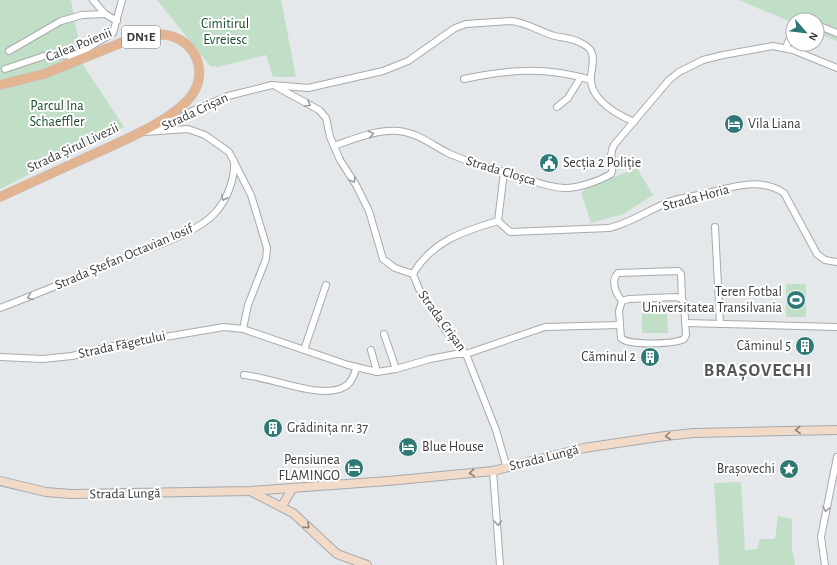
<svg xmlns="http://www.w3.org/2000/svg" width="837" height="565" font-family="'Alegreya Sans',sans-serif">
	<style>
		.green { fill: #c1dec7 }
		.lines { fill: none; stroke-linecap: round; stroke-linejoin: round }
		.minor-casing { stroke: #a7aaad; stroke-width: 8 }
		.secondary-casing { stroke: #a7aaad; stroke-width: 10 }
		.primary-casing { stroke: #c4c4c4; stroke-width: 10 }
		.minor { stroke: #fff; stroke-width: 6 }
		.secondary { stroke: #f1dac8; stroke-width: 8 }
		.primary { stroke: #e2b491; stroke-width: 9 }
		.oneway { stroke: #9c9d9e }
		.oneway2 { stroke: #8c837b }
		.labels { text-anchor: middle; dominant-baseline: central; stroke-width: 4; stroke-linejoin: round; paint-order: stroke }
		.shield { fill: #fff; stroke: #757676; stroke-width: 1 }
		.shield-label { font-size: 13px; font-weight: bold; fill: #3a3b3c }
		.park-label { font-size: 14px; fill: #1b4c2c; stroke: #fff }
		.street-label { font-size: 14px; fill: #3a3b3c; stroke: #fff }
		.poi-label { font-size: 14px; fill: #3a3b3c; stroke: #fff; text-anchor: end }
		.district-label { font-size: 18px; font-weight: bold; letter-spacing: 1px; fill: #54575a; stroke: #fff }
	</style>
	<rect width="100%" height="100%" fill="#e5e8eb"/>
	<g class="green">
		<polygon points="0,0 71,0 83,65 124,127 0,189"/>
		<polygon points="157,0 281,0 296,77 273,77 266,55 218,67 210,66"/>
		<polygon points="739,0 837,0 837,41 817,33 817,20 793,20 793,23"/>
		<polygon points="637,168 653,195 623,214 591,223 581,193 586,188"/>
		<rect x="786" y="284" width="20" height="33"/>
		<polygon points="642,313 667,313 668,333 642,333"/>
		<polygon points="741,482 745,550 757,549 760,539 775,539 778,516 792,519 792,549 795,565 719,565 714,483"/>
	</g>
	<g class="lines">
		<defs>
			<g id="minor">
				<polyline points="93,0 105,14 117,21"/>
				<polyline points="801,20 807,20"/>
				<polyline points="817,25 837,33"/>
				<polyline points="786,47 793,31"/>
				<polyline points="9,51 61,21 82,15 105,14"/>
				<polyline points="69,62 76,55 113,33 122,0"/>
				<polyline points="5,69 44,56 76,55"/>
				<path d="M 464,79 C 509,69 547,67 591,80"/>
				<polyline points="277,87 319,110 326,118 330,137 340,160 356,185 369,211 383,259 395,268 413,274"/>
				<polyline points="557,107 568,98 581,77"/>
				<path d="M 160,130 L 192,111 L 228,96 L 272,85 L 308,88 L 383,71 L 408,61 L 455,28 L 466,24 L 511,21 C 526,22 540,32 555,36 C 563,38 571,38 579,42 C 583,44 588,46 591,51 C 595,59 592,67 591,75 C 588,99 616,114 634,122"/>
				<polyline points="144,132 188,129 205,135 229,152 251,195 267,248 266,259 248,305 243,329"/>
				<path d="M 334,146 C 354,139 376,129 399,131 C 418,133 432,145 448,153 C 471,164 496,169 520,177 C 534,181 550,188 565,188 C 579,188 599,181 611,174 C 616,166 607,157 614,145 L 669,80 L 679,72 L 703,60 L 723,55 L 773,46 L 793,50 L 837,68"/>
				<path d="M 504,172 L 498,221 L 510,232 L 609,228 C 631,223 650,209 671,201 C 681,198 693,196 704,194 C 729,188 760,176 784,193 L 817,254 L 825,260 L 837,262"/>
				<polyline points="715,227 720,324"/>
				<polyline points="413,274 419,289 446,331 466,354 496,430 507,468"/>
				<path d="M 413,274 C 432,241 464,231 498,221"/>
				<path d="M 676,297 L 682,299 L 684,303 L 686,335 L 684,339 C 675,344 628,346 621,338 L 619,311 L 622,301 L 629,299 Z"/>
				<path d="M 622,301 C 616,294 610,281 618,273 L 678,271 L 681,274 L 682,299"/>
				<path d="M 0,308 C 40,293 79,276 119,260 C 147,249 197,234 216,212 C 228,198 235,178 234,161"/>
				<polyline points="685,323 837,327"/>
				<polyline points="384,334 396,369"/>
				<polyline points="304,350 326,285"/>
				<polyline points="371,350 377,372"/>
				<polyline points="0,357 43,359 72,356 118,345 224,327 243,329 348,365 377,372 396,369 430,359 456,354 466,354 545,327 619,325"/>
				<path d="M 244,375 C 270,377 321,400 344,387 C 352,383 354,374 357,367"/>
				<polyline points="493,471 500,565"/>
				<polyline points="825,565 821,537 837,457"/>
			</g>
			<g id="secondary">
				<polyline points="0,481 46,492 71,494 251,491 388,481 493,471 584,448 665,436 694,433 837,430"/>
				<polyline points="252,492 293,513 337,554 367,565"/>
				<polyline points="282,506 292,489"/>
			</g>
			<path id="primary" d="M 0,85 L 44,74 L 133,38 C 144,36 155,33 166,35 C 192,39 207,66 195,90 C 180,119 115,144 85,158 C 57,171 28,184 0,197"/>
		</defs>
		<use href="#minor" class="minor-casing"/>
		<use href="#secondary" class="secondary-casing"/>
		<use href="#primary" class="primary-casing"/>
		<use href="#minor" class="minor"/>
		<use href="#secondary" class="secondary"/>
		<use href="#primary" class="primary"/>
	</g>
	<defs><path id="oneway-chevron" d="M-2-3.5L2.5 0L-2 3.5" fill="none" stroke-width="1.6" stroke-linecap="round" stroke-linejoin="round"/></defs>
	<g class="oneway">
		<use href="#oneway-chevron" transform="translate(308 104) rotate(30)"/>
		<use href="#oneway-chevron" transform="translate(371 134) rotate(-13)"/>
		<use href="#oneway-chevron" transform="translate(353 180) rotate(57)"/>
		<use href="#oneway-chevron" transform="translate(224 198) rotate(116)"/>
		<use href="#oneway-chevron" transform="translate(30 297) rotate(159)"/>
		<use href="#oneway-chevron" transform="translate(826 509) rotate(103)"/>
		<use href="#oneway-chevron" transform="translate(498 523) rotate(87)"/>
	</g>
	<g class="oneway2">
		<use href="#oneway-chevron" transform="translate(798 430) rotate(179)"/>
		<use href="#oneway-chevron" transform="translate(668 436) rotate(173)"/>
		<use href="#oneway-chevron" transform="translate(472 473) rotate(173)"/>
		<use href="#oneway-chevron" transform="translate(307 526) rotate(44)"/>
	</g>
	<defs>
		<symbol id="hotel-disc" viewBox="-11 -11 22 22"><circle r="9.5" fill="#2e7875" stroke="#fff"/><path d="M-6-4.5h1.5V1H6V5H4.5V3h-9V5H-6ZM-4 0a1.8 1.8 0 1 1 3.6 0ZM.5 0V-2.5h3Q6-2.5 6 0Z" fill="#fff"/></symbol>
		<symbol id="civic-disc" viewBox="-11 -11 22 22"><circle r="9.5" fill="#2e7875" stroke="#fff"/><path d="M-.6-6.5H3V-4.5H.6V-3L4-1V1h2V6H-6V1h2V-1L-.6-3ZM-1.2 2.5V6h2.4V2.5Z" fill="#fff"/></symbol>
		<symbol id="stadium-disc" viewBox="-11 -11 22 22"><circle r="9.5" fill="#2e7875" stroke="#fff"/><path d="M0-5a6.5 5 0 1 0 0 10a6.5 5 0 1 0 0-10ZM-3.5-1.8h7v3.6h-7Z" fill="#fff"/></symbol>
		<symbol id="building-disc" viewBox="-11 -11 22 22"><circle r="9.5" fill="#2e7875" stroke="#fff"/><path d="M-4-6H4V6H1V3H-1V6H-4ZM-2.5-4.3h1.7v1.8h-1.7ZM.8-4.3h1.7v1.8H.8ZM-2.5-1h1.7V.8h-1.7ZM.8-1h1.7V.8H.8Z" fill="#fff"/></symbol>
		<symbol id="sight-disc" viewBox="-11 -11 22 22"><circle r="9.5" fill="#2e7875" stroke="#fff"/><path d="M0-6L1.8-2.2L6-1.7L2.9 1.2L3.7 5.4L0 3.3L-3.7 5.4L-2.9 1.2L-6-1.7L-1.8-2.2Z" fill="#fff"/></symbol>
	</defs>
	<g fill-rule="evenodd">
		<use href="#hotel-disc" x="723" y="113" width="22" height="22"/>
		<use href="#civic-disc" x="538" y="152" width="22" height="22"/>
		<use href="#stadium-disc" x="785" y="289" width="22" height="22"/>
		<use href="#building-disc" x="794" y="335" width="22" height="22"/>
		<use href="#building-disc" x="639" y="346" width="22" height="22"/>
		<use href="#building-disc" x="262" y="417" width="22" height="22"/>
		<use href="#hotel-disc" x="397" y="436" width="22" height="22"/>
		<use href="#hotel-disc" x="343" y="457" width="22" height="22"/>
		<use href="#sight-disc" x="778" y="458" width="22" height="22"/>
	</g>
	<g class="labels">
		<rect class="shield" x="122" y="26" width="38" height="22" rx="3"/>
		<g class="shield-label">
			<text x="141" y="37">DN1E</text>
		</g>
		<g class="park-label">
			<text x="225" y="24">Cimitirul<tspan x="225" dy="16">Evreiesc</tspan></text>
			<text x="57" y="106">Parcul Ina<tspan x="57" dy="16">Schaeffler</tspan></text>
		</g>
		<g class="street-label">
			<text transform="translate(79 45) rotate(-22)">Calea Poienii</text>
			<text transform="translate(195 112) rotate(-25)">Strada Crișan</text>
			<text transform="translate(73 148) rotate(-25)">Strada Șirul Livezii</text>
			<text transform="translate(501 171) rotate(17)">Strada Cloșca</text>
			<text transform="translate(696 198) rotate(-15)">Strada Horia</text>
			<text transform="translate(124 257) rotate(-23)">Strada Ștefan Octavian Iosif</text>
			<text transform="translate(442 321) rotate(54)">Strada Crișan</text>
			<text transform="translate(122 345) rotate(-12)">Strada Făgetului</text>
			<text transform="translate(544 458) rotate(-14)">Strada Lungă</text>
			<text transform="translate(125 494) rotate(-1)">Strada Lungă</text>
		</g>
		<g class="poi-label">
			<text x="748" y="124" text-anchor="start">Vila Liana</text>
			<text x="563" y="163" text-anchor="start">Secția 2 Poliție</text>
			<text x="782" y="292">Teren Fotbal<tspan x="782" dy="16">Universitatea Transilvania</tspan></text>
			<text x="791" y="346">Căminul 5</text>
			<text x="636" y="357">Căminul 2</text>
			<text x="287" y="428" text-anchor="start">Grădinița nr. 37</text>
			<text x="422" y="447" text-anchor="start">Blue House</text>
			<text x="340" y="460">Pensiunea<tspan x="340" dy="16">FLAMINGO</tspan></text>
			<text x="775" y="469">Brașovechi</text>
		</g>
		<g class="district-label">
			<text x="758" y="371">BRAȘOVECHI</text>
		</g>
	</g>
	<g transform="translate(805 32) rotate(118)"><circle r="19" fill="#ffffff" stroke="#b0b1b1"/>
	<path d="M0-3L7 15L0 10L-7 15Z" fill="#2e7875"/>
	<text y="-6" font-size="11" font-weight="bold" text-anchor="middle" fill="#3a3b3c">N</text>
	</g>
</svg>
